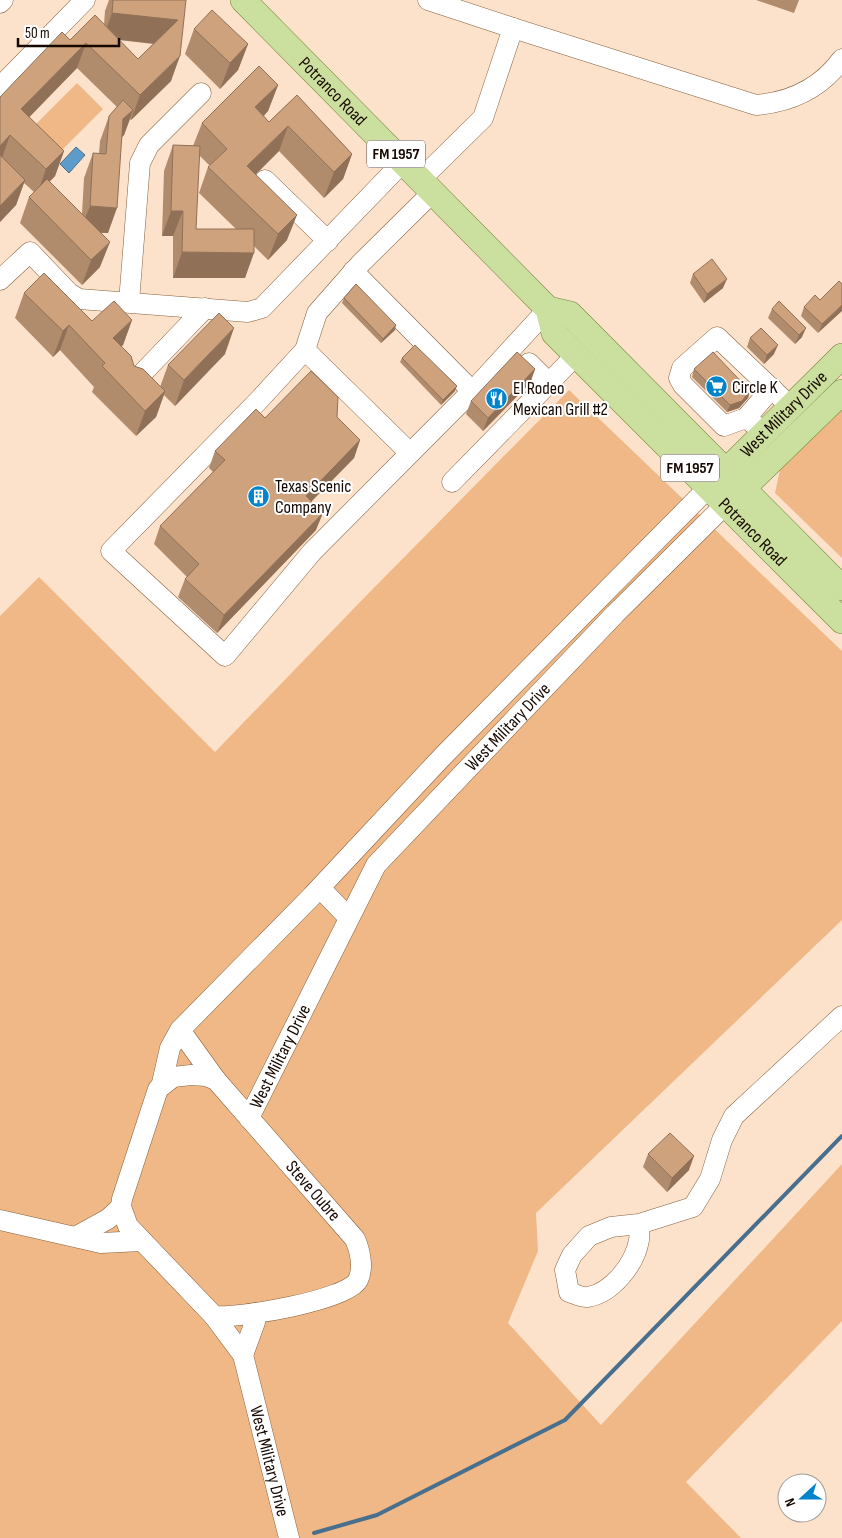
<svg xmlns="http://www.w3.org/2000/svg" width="842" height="1538" font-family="'Sofia Sans Condensed',sans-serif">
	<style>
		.green { fill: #f0b886 }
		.water { fill: #5d9bcb; stroke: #486f8e }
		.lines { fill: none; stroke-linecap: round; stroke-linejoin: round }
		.stream { stroke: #486f8e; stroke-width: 4 }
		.minor-casing { stroke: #86603c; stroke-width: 21 }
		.major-casing { stroke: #76853c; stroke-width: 26 }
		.minor { stroke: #fff; stroke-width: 20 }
		.major { stroke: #cbdf9e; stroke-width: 25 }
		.wall { fill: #b08b6c; fill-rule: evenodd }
		.shaded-wall { fill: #907158 }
		.building { fill: #cda27d; stroke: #907158 }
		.labels { text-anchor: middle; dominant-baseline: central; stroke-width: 4; stroke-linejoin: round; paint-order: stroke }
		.shield { fill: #fff; stroke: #5c524c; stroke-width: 1 }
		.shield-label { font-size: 16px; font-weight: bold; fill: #160800 }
		.street-label { font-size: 18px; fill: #160800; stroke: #fff }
		.poi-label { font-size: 18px; fill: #160800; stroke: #fff; text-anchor: start }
	</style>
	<rect width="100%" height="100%" fill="#fde2cb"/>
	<g class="green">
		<polygon points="77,83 103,109 51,161 25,135"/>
		<polygon points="569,390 842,651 842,920 536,1213 538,1251 508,1323 601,1425 842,1164 842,1321 686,1482 741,1538 0,1538 0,616 39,577 215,752 361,601"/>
		<polygon points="842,403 842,558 775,493 781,465"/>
	</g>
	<polygon class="water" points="76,147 85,155 69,173 60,164"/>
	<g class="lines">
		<polyline class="stream" points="314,1533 377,1515 565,1420 842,1136"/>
		<defs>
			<g id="minor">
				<polyline points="0,3 3,0"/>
				<path d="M 513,28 L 756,105 C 791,102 821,88 842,59"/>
				<polyline points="0,87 85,0"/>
				<polyline points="421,179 483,118 513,28 428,0"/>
				<polyline points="265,180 328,241"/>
				<polyline points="433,192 361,263 317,313 305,350 260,399 111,551 225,656 312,552 480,383 548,309"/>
				<polyline points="353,271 472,391"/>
				<polyline points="0,280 30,252 69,293 79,299 248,312 262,308 403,162"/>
				<polyline points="129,302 140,163 149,145 201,93"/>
				<polyline points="305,350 410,453"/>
				<polyline points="529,363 549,383 576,355"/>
				<polyline points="133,383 205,308"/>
				<polyline points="746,418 772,388"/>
				<polyline points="765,433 746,418 724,426 683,385 679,378 682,368 717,337 791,407"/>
				<polyline points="452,482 549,383"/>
				<polyline points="320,888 348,917"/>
				<polyline points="180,1030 216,1080"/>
				<path d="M 191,1075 L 206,1076 L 216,1080 L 355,1239 C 360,1250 364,1268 358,1280 C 349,1300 237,1319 214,1316 L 128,1226 L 121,1207 L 122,1199 L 158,1089 L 173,1077 Z"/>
				<polyline points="162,1083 170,1048 180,1030 312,896 443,756 709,487"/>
				<path id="s1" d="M 249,1118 L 376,865 L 615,614 L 726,504"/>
				<polyline points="0,1220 101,1243 142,1241"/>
				<path d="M 639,1224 C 639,1229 640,1235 639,1240 C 635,1264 612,1293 588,1297 C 582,1298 575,1294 569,1292 L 565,1270 L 572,1255 L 589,1236 L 611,1227 L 639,1224 L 693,1207 L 710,1179 L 722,1140 L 734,1116 L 842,1016"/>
				<polyline points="77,1236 108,1219 121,1207"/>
				<path id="s2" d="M 214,1316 L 243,1355 L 289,1538"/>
				<polyline points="243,1355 255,1322 255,1313"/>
			</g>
			<g id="major">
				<path id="s3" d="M 243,0 L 548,309 L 554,333 L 842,621"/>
				<polyline points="548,309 570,314 842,588"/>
				<path id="s4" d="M 714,483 L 842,356"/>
				<polyline points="732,499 842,392"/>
			</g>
		</defs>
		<use href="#minor" class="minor-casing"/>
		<use href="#major" class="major-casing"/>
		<use href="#minor" class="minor"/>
		<use href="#major" class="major"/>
	</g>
	<g class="wall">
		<path d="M 109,0 L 186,0 L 171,81 L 131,120 L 130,119 L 124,135 L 122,137 L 108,233 L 101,233 L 100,267 L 82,285 L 20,223 L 29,197 L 34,192 L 24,183 L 16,205 L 0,222 L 0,97 L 70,40 L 104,25 L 105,11 ZM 119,40 L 153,44 L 138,59 ZM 77,68 L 117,107 L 109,116 L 100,141 L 99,153 L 93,153 L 84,178 L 82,214 L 49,182 L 55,176 L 64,151 L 29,117 Z"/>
		<polygon points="756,0 799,0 794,13"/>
		<polygon points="194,29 248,44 238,70 220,89 185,54"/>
		<path d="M 278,85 L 268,111 L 264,116 L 269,122 L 297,95 L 352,154 L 343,179 L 324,198 L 279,151 L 256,174 L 287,240 L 268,260 L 254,246 L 245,278 L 173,278 L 173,236 L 162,236 L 164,171 L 173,145 L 193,146 L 202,123 ZM 199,155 L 210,166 L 208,167 L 199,193 L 236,229 L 196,229 Z"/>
		<polygon points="693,274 723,288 704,303 690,283"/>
		<polygon points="842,284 818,333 801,316 804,307 820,300"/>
		<polygon points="24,293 92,321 132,320 123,345 121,346 134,366 160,387 168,365 225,354 175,406 164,395 156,417 136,436 92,392 94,387 60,350 53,357 15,318"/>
		<polygon points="344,298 395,330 381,343 342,303"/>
		<polygon points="772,309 802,337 795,344 768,318"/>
		<polygon points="750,338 774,354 764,364 747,347"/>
		<polygon points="402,358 455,391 441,405 400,362"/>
		<polygon points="535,369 530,383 483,431 466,414 471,401"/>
		<polygon points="694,369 750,391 748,398 739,408 727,412 692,377"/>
		<polygon points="337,417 360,440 354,458 311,502 316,530 217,633 178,597 185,579 187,577 154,544 160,526 213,472 209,468 215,451 265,418"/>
		<polygon points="648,1154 689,1170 667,1192 643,1167"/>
	</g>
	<g class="shaded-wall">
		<polygon points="112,13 178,20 168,45 103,38"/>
		<polygon points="86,43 77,68 12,135 21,109"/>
		<polygon points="248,44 238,70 220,89 230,63"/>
		<polygon points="180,56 171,81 131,120 140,95"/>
		<polygon points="278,85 268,111 246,133 255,107"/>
		<polygon points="133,110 124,135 114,145 123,119"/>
		<polygon points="288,126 279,151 238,192 247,166"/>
		<polygon points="10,135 1,161 0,162 0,146"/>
		<polygon points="64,151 55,176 37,195 46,169"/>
		<polygon points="352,154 343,179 324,198 334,172"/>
		<polygon points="25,180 16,205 0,222 0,206"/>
		<polygon points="90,206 117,208 108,233 80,231"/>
		<polygon points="171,211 183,211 173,236 162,236"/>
		<polygon points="297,215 287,240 268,260 278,234"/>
		<polygon points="110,242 100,267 82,285 91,260"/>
		<polygon points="182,252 254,253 245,278 173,278"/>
		<polygon points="727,279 723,288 704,303 707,294"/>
		<polygon points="842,305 842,311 818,333 822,324"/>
		<polygon points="132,320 123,345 104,363 113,338"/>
		<polygon points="69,325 60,350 53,357 63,331"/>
		<polygon points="396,325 395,330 381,343 383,339"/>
		<polygon points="234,328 225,354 175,406 184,380"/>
		<polygon points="806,328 802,337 795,344 799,335"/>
		<polygon points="778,345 774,354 764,364 767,355"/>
		<polygon points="535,369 530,383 483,431 488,418"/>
		<polygon points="457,386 455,391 441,405 443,400"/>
		<polygon points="165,391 156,417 136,436 145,411"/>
		<polygon points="750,391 748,398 739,408 727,412 730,405"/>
		<polygon points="360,440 354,458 299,514 306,496"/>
		<polygon points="323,513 316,530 217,633 224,615"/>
		<polygon points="694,1156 689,1170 667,1192 672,1178"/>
	</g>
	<g class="building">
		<polygon points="113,0 186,0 180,56 140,95 86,43 21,109 64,151 46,169 10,135 0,146 0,97 62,32 70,40 95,15 138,59 178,20 112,13"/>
		<polygon points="212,10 248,44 230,63 194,29"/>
		<polygon points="259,66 278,85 255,107 269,122 297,95 352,154 334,172 288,126 247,166 297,215 278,234 208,167 227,149 202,123"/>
		<polygon points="123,100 133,110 123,119 117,208 90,206 93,153 106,154 109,116"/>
		<polygon points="173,145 200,146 196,229 254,229 254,253 182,252 183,211 171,211"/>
		<polygon points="0,155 25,180 0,206"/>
		<polygon points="47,179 110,242 91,260 29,197"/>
		<polygon points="712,259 727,279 707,294 693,274"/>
		<polygon points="44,273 92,321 114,301 132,320 113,338 131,356 134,366 143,369 165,391 145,411 102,366 105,363 69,325 63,331 24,293"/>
		<polygon points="839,281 842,284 842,305 822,324 804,307 815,295 820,300"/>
		<polygon points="356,284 396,325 383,339 344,298"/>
		<polygon points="779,301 806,328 799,335 772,309"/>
		<polygon points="219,313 234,328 184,380 168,365"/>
		<polygon points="761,328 778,345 767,355 750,338"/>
		<polygon points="415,345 457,386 443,400 402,358"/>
		<polygon points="517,352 535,369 488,418 471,401"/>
		<polygon points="713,352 750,391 742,401 730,405 694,369"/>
		<polygon points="311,371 338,397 337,417 360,440 306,496 323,513 224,615 185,579 199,564 160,526 225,460 215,451 256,409 265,418"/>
		<polygon points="670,1133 694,1156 672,1178 648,1154"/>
	</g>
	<defs>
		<symbol id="supermarket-disc" viewBox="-11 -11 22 22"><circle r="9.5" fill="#0083cb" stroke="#fff"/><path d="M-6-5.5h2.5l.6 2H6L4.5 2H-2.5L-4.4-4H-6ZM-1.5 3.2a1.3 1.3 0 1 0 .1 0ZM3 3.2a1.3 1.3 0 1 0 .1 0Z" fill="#fff"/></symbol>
		<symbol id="restaurant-disc" viewBox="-11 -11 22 22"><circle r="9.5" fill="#0083cb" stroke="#fff"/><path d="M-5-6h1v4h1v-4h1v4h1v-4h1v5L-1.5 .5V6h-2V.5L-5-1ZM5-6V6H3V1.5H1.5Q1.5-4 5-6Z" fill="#fff"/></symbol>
		<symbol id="building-disc" viewBox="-11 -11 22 22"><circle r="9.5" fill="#0083cb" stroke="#fff"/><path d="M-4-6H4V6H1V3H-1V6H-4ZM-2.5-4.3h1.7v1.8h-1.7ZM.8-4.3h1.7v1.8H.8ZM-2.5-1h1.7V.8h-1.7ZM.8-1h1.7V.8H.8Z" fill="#fff"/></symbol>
	</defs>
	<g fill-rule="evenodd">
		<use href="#supermarket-disc" x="704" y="374" width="25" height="25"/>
		<use href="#restaurant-disc" x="484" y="386" width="25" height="25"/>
		<use href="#building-disc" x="246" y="484" width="25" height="25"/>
	</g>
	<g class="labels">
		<g class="shield">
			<rect x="367" y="140.5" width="58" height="27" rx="4"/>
			<rect x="661" y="454.5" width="58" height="27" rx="4"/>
		</g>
		<g class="shield-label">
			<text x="396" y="154">FM 1957</text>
			<text x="690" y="468">FM 1957</text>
		</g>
		<g class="street-label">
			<text stroke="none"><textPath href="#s3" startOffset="128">Potranco Road</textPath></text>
			<text stroke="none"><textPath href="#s4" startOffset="98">West Military Drive</textPath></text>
			<text stroke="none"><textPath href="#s3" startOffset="740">Potranco Road</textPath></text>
			<text stroke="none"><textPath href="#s1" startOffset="474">West Military Drive</textPath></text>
			<text stroke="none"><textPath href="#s1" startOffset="69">West Military Drive</textPath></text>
			<text transform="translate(313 1191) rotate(49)">Steve Oubre</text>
			<text stroke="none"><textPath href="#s2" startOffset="158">West Military Drive</textPath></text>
		</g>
		<g class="poi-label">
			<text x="732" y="387">Circle K</text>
			<text x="513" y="388">El Rodeo<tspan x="513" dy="21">Mexican Grill #2</tspan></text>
			<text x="275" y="486">Texas Scenic<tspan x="275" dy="21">Company</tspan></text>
		</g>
	</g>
	<g transform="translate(802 1498) rotate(249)"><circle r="24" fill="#ffffff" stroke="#a29c99"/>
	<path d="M0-4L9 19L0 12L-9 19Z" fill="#0083cb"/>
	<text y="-8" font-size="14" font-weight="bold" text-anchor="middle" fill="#160800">N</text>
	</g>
	<path d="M18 38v8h101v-8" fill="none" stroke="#160800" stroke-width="2.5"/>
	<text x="25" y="38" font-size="15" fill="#160800" stroke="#ffffff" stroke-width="4" paint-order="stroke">50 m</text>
</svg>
